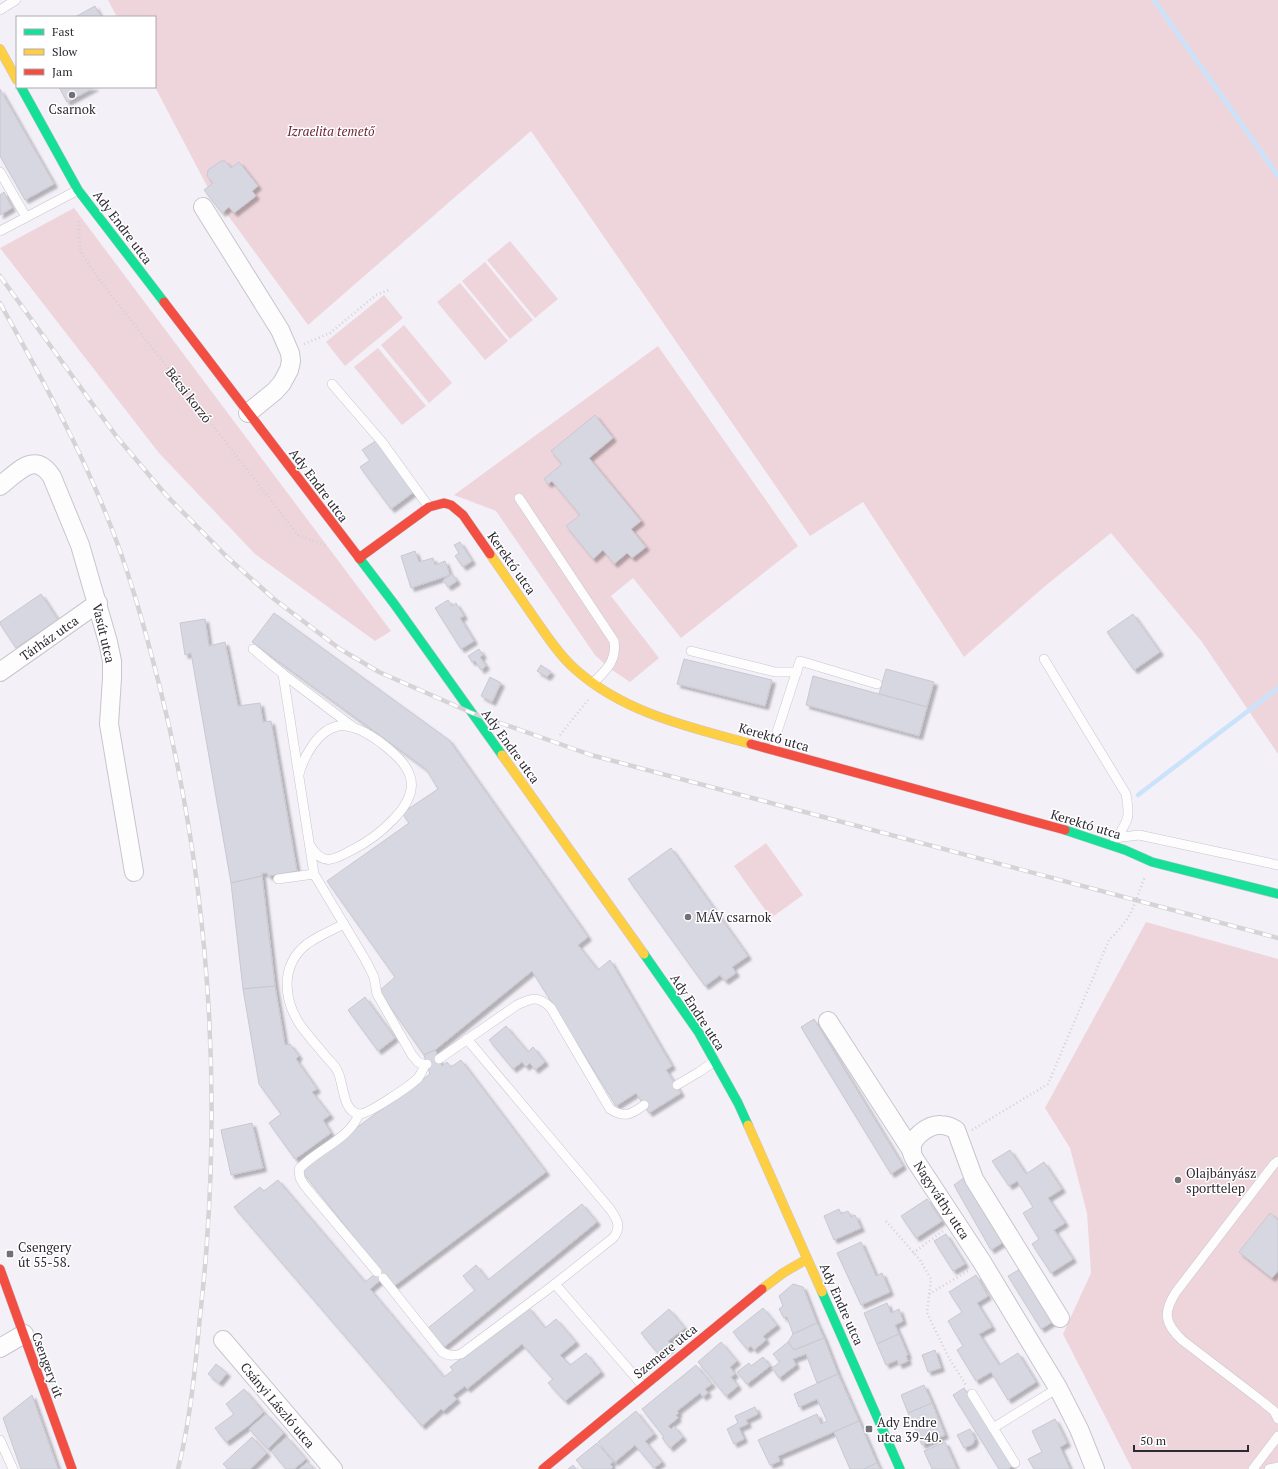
<svg xmlns="http://www.w3.org/2000/svg" width="1278" height="1469" font-family="'PT Serif',serif">
	<style>
		.green { fill: #eed5db }
		.lines { fill: none; stroke-linecap: round; stroke-linejoin: round }
		.stream { stroke: #cae3fb; stroke-width: 4.5 }
		.building { fill: #d7d7e2; stroke: #c9c8d0; filter: url(#shadow) }
		.lane-casing { stroke: #c9c4cd; stroke-width: 10 }
		.street-casing { stroke: #c9c4cd; stroke-width: 20 }
		.fast-casing { stroke: #c9c4cd; stroke-width: 10 }
		.slow-casing { stroke: #c9c4cd; stroke-width: 10 }
		.jam-casing { stroke: #c9c4cd; stroke-width: 10 }
		.path { stroke: #d2d1d5; stroke-width: 2.5; stroke-dasharray: 1 3; stroke-linecap: butt }
		.lane { stroke: #fdfdfe; stroke-width: 9 }
		.street { stroke: #fdfdfe; stroke-width: 18 }
		.fast { stroke: #16e098; stroke-width: 9 }
		.slow { stroke: #ffcf43; stroke-width: 9 }
		.jam { stroke: #f24e42; stroke-width: 9 }
		.rail-casing { stroke: #d5d3d6; stroke-width: 4.5 }
		.rail { stroke: #fff; stroke-width: 3; stroke-dasharray: 9; stroke-linecap: butt }
		.poi-dot { fill: #736f77; stroke: #fff; stroke-width: 1.5 }
		.labels { text-anchor: middle; dominant-baseline: central; stroke-width: 3; stroke-linejoin: round; paint-order: stroke }
		.poi-label { font-size: 13px; fill: #2d2932; stroke: #fff; text-anchor: start }
		.park-label { font-size: 13px; font-style: italic; fill: #6f2734; stroke: #fff }
		.street-label { font-size: 13px; fill: #2d2932; stroke: #fff }
	</style>
	<defs>
		<filter id="shadow"><feDropShadow dx="3.5" dy="3.5" stdDeviation="1" flood-color="#0004"/></filter>
	</defs>
	<rect width="100%" height="100%" fill="#f4f0f8"/>
	<g class="green">
		<polygon points="108,0 1278,0 1278,754 1202,642 1111,533 1044,587 964,657 863,502 810,536 531,131 308,325 208,188 155,87 155,17 117,17"/>
		<polygon points="74,208 391,631 375,641 255,554 159,453 0,248"/>
		<polygon points="510,241 558,299 535,318 487,260"/>
		<polygon points="485,262 533,320 510,339 462,281"/>
		<polygon points="460,283 508,341 485,360 437,302"/>
		<polygon points="384,295 403,318 345,366 326,342"/>
		<polygon points="404,325 452,383 429,403 381,345"/>
		<polygon points="658,346 798,546 681,638 633,578 611,596 659,658 630,682 609,668 595,655 496,511 454,495"/>
		<polygon points="378,348 426,406 402,425 354,367"/>
		<polygon points="766,843 803,895 771,918 734,866"/>
		<polygon points="1146,922 1278,959 1278,1469 1132,1469 1063,1334 1091,1273 1087,1213 1070,1148 1045,1108"/>
	</g>
	<g class="lines">
		<g class="stream">
			<polyline points="1154,0 1278,176"/>
			<polyline points="1138,795 1278,688"/>
		</g>
	</g>
	<g class="building">
		<polygon points="95,6 101,17 75,17"/>
		<polygon points="59,87 95,87 67,102"/>
		<polygon points="0,89 54,184 25,200 0,156"/>
		<polygon points="221,161 225,161 231,168 239,162 258,186 252,191 256,196 234,213 229,207 222,213 204,190 213,183 207,176 208,170"/>
		<polygon points="4,192 12,208 0,215 0,195"/>
		<polygon points="595,415 613,438 589,458 641,521 631,529 646,547 632,558 627,553 614,564 603,550 593,559 566,526 580,515 552,481 548,484 544,479 562,464 551,451"/>
		<polygon points="377,440 415,491 391,509 360,467 370,460 362,450"/>
		<polygon points="460,542 472,561 463,567 455,556 459,553 454,545"/>
		<polygon points="415,551 419,562 433,558 435,565 445,561 450,575 411,588 401,556"/>
		<polygon points="452,574 457,581 448,587 443,580"/>
		<polygon points="41,594 58,620 16,648 0,624 0,622"/>
		<polygon points="448,600 452,606 456,603 464,616 460,618 474,641 461,649 435,608"/>
		<polygon points="274,613 449,740 588,937 578,945 598,970 610,960 672,1066 666,1070 681,1093 649,1113 636,1093 616,1106 532,971 435,1050 424,1055 379,991 395,977 327,881 409,823 402,813 438,789 426,769 252,642"/>
		<polygon points="1133,614 1160,652 1134,670 1107,632"/>
		<polygon points="205,619 209,646 225,642 238,706 260,703 263,722 271,721 297,871 268,876 267,873 262,873 262,876 231,883 191,653 185,655 180,623"/>
		<polygon points="479,649 483,655 480,657 486,666 481,670 475,661 472,662 468,656"/>
		<polygon points="684,659 772,680 765,706 677,684"/>
		<polygon points="541,665 551,672 547,677 537,671"/>
		<polygon points="886,669 934,682 927,707 879,694"/>
		<polygon points="813,676 927,707 919,736 806,705"/>
		<polygon points="490,677 501,683 492,702 481,696"/>
		<polygon points="671,848 748,956 732,967 736,973 725,981 720,975 705,986 628,879"/>
		<polygon points="262,876 275,986 243,989 231,883"/>
		<polygon points="275,986 285,1045 290,1044 299,1056 296,1059 317,1089 312,1092 330,1115 323,1120 331,1133 295,1159 269,1123 281,1114 259,1084 243,989"/>
		<polygon points="365,997 395,1038 378,1051 348,1010"/>
		<polygon points="814,1019 903,1166 891,1174 801,1027"/>
		<polygon points="506,1026 528,1052 533,1047 545,1062 535,1070 530,1063 526,1067 522,1062 513,1069 489,1040"/>
		<polygon points="435,1050 442,1066 447,1062 451,1067 461,1060 546,1172 394,1286 383,1278 370,1289 444,1377 453,1370 450,1367 528,1307 545,1328 556,1319 576,1342 560,1355 570,1365 586,1353 601,1372 565,1401 548,1383 553,1379 522,1344 467,1389 465,1386 453,1395 457,1399 443,1411 441,1409 422,1426 234,1207 260,1187 264,1191 278,1180 365,1282 380,1270 300,1169 430,1074 424,1055"/>
		<polygon points="252,1123 263,1168 231,1175 221,1130"/>
		<polygon points="1010,1150 1026,1174 1044,1162 1062,1189 1048,1198 1065,1223 1054,1230 1073,1259 1051,1273 1032,1244 1039,1239 1023,1213 1033,1207 1017,1181 1009,1186 992,1161"/>
		<polygon points="965,1177 1005,1241 991,1250 954,1185"/>
		<polygon points="927,1199 942,1221 916,1238 901,1216"/>
		<polygon points="582,1204 597,1222 444,1347 428,1328 475,1290 463,1276 476,1265 488,1280"/>
		<polygon points="839,1209 841,1214 848,1211 851,1217 855,1215 861,1228 834,1240 824,1216"/>
		<polygon points="1270,1213 1278,1220 1278,1271 1272,1278 1239,1252"/>
		<polygon points="946,1234 965,1264 953,1271 934,1241"/>
		<polygon points="861,1242 876,1276 882,1273 890,1292 861,1305 837,1253"/>
		<polygon points="1022,1268 1054,1321 1041,1329 1008,1276"/>
		<polygon points="976,1275 988,1296 977,1303 992,1327 979,1334 999,1365 1018,1353 1036,1382 1008,1400 991,1372 976,1381 957,1350 963,1346 948,1321 962,1312 949,1292"/>
		<polygon points="793,1284 803,1287 817,1323 793,1334 787,1317 784,1318 779,1309 783,1306 779,1296"/>
		<polygon points="887,1303 891,1313 899,1309 903,1321 895,1325 899,1334 877,1344 864,1313"/>
		<polygon points="763,1308 777,1325 763,1336 766,1340 754,1350 751,1346 747,1349 733,1332"/>
		<polygon points="669,1309 685,1328 668,1341 672,1347 660,1356 641,1333"/>
		<polygon points="817,1323 824,1338 794,1350 788,1342 793,1334"/>
		<polygon points="899,1334 908,1355 906,1356 908,1361 899,1365 897,1360 886,1365 877,1344"/>
		<polygon points="824,1338 838,1374 817,1383 806,1354 793,1359 796,1365 779,1378 772,1368 780,1362 773,1354 788,1342 794,1350"/>
		<polygon points="721,1342 737,1361 730,1367 735,1374 731,1377 738,1386 726,1396 698,1362"/>
		<polygon points="935,1350 941,1368 928,1372 922,1355"/>
		<polygon points="763,1357 770,1366 747,1384 737,1372 749,1363 751,1366"/>
		<polygon points="216,1364 227,1373 219,1383 208,1374"/>
		<polygon points="696,1365 712,1384 705,1389 708,1393 703,1397 700,1393 677,1411 679,1413 676,1415 678,1418 668,1426 671,1429 674,1426 683,1437 670,1448 662,1438 664,1437 642,1409"/>
		<polygon points="838,1374 859,1421 778,1456 780,1461 770,1465 758,1440 817,1414 821,1424 827,1421 817,1399 799,1407 794,1394"/>
		<polygon points="924,1385 932,1403 908,1413 901,1395"/>
		<polygon points="964,1388 1012,1466 1008,1469 999,1469 953,1395"/>
		<polygon points="244,1389 264,1412 248,1426 226,1442 215,1428 234,1414 226,1404"/>
		<polygon points="32,1395 58,1469 21,1469 3,1418"/>
		<polygon points="932,1403 945,1435 922,1445 908,1413"/>
		<polygon points="755,1407 758,1414 746,1420 748,1424 739,1428 744,1439 734,1444 727,1429 738,1423 735,1416"/>
		<polygon points="636,1411 654,1434 645,1441 662,1462 654,1468 635,1445 615,1462 598,1442"/>
		<polygon points="266,1414 284,1433 268,1449 249,1429"/>
		<polygon points="1055,1419 1067,1443 1060,1447 1070,1469 1034,1469 1028,1459 1042,1452 1032,1431"/>
		<polygon points="859,1421 877,1463 864,1469 850,1469 834,1432"/>
		<polygon points="970,1429 975,1439 973,1444 964,1448 957,1435"/>
		<polygon points="252,1437 267,1453 250,1469 228,1469 223,1464"/>
		<polygon points="287,1437 306,1459 294,1469 286,1469 271,1451"/>
		<polygon points="945,1442 957,1469 932,1469 924,1451"/>
		<polygon points="597,1443 613,1462 610,1464 613,1467 611,1469 584,1469 576,1460"/>
		<polygon points="308,1462 314,1469 299,1469"/>
		<polygon points="877,1463 880,1469 864,1469"/>
		<polygon points="573,1465 576,1469 568,1469"/>
	</g>
	<g class="lines">
		<defs>
			<g id="lane">
				<polyline points="0,10 16,0"/>
				<polyline points="0,172 26,217"/>
				<polyline points="0,231 78,190"/>
				<polyline points="332,384 382,442 429,507"/>
				<path d="M 519,498 L 614,641 C 617,661 606,670 593,683"/>
				<polyline points="253,649 283,674 353,727"/>
				<polyline points="691,651 775,672 797,672"/>
				<path d="M 1044,659 L 1126,794 C 1130,817 1129,819 1117,838"/>
				<polyline points="283,674 314,874 366,961 374,977 377,994 412,1055 418,1062 425,1065 427,1064"/>
				<polyline points="773,750 777,732 800,661 877,684"/>
				<path d="M 299,774 C 304,756 318,730 338,726 C 352,724 369,734 380,742 C 391,751 405,761 410,776 C 420,805 374,839 352,850 C 335,859 324,867 311,847"/>
				<polyline points="1114,838 1139,835 1278,865"/>
				<polyline points="278,879 314,874"/>
				<path d="M 344,924 C 332,930 318,936 307,944 C 280,965 283,1000 301,1026 C 309,1037 319,1048 328,1059 C 331,1062 335,1066 337,1070 C 344,1082 342,1112 359,1114 C 368,1115 411,1085 418,1078 C 421,1074 423,1069 425,1065"/>
				<path d="M 439,1059 L 517,1005 C 532,998 538,995 551,1008 L 610,1109 C 624,1118 631,1115 644,1105"/>
				<polyline points="677,1085 699,1072 715,1061"/>
				<path d="M 359,1114 C 349,1140 317,1149 299,1169 L 300,1178 L 304,1185 L 377,1272"/>
				<path d="M 1278,1161 L 1274,1164 L 1176,1292 C 1163,1312 1164,1323 1182,1340 L 1263,1402 L 1274,1411 L 1278,1419"/>
				<path d="M 383,1278 L 442,1352 C 449,1356 453,1356 461,1354 L 555,1284 L 613,1238 C 622,1227 617,1219 610,1209 L 467,1039"/>
				<polyline points="555,1284 643,1386"/>
				<polyline points="972,1394 1015,1463"/>
				<polyline points="993,1428 1058,1388"/>
				<polyline points="0,1440 13,1469"/>
				<polyline points="1253,1469 1278,1436"/>
				<polyline points="1269,1469 1278,1467"/>
			</g>
			<g id="street">
				<polyline points="203,207 280,330 290,353 291,361 289,370 282,383 275,391 248,413"/>
				<path d="M 0,486 C 18,472 35,450 52,477 L 80,545 L 108,642 L 112,661 L 112,678 L 109,724 L 134,872"/>
				<polyline points="0,672 98,603"/>
				<polyline points="828,1021 912,1151"/>
				<path d="M 1060,1318 L 974,1179 L 956,1130 C 951,1127 947,1125 941,1125 C 929,1124 909,1138 912,1152 C 912,1155 915,1160 917,1163 L 982,1262 L 1058,1388 L 1079,1429 L 1095,1469"/>
				<polyline points="223,1340 333,1469"/>
				<polyline points="0,1348 24,1334"/>
			</g>
			<g id="fast">
				<polyline points="21,87 78,190 164,302"/>
				<polyline points="360,559 395,605 502,755"/>
				<polyline points="1065,830 1125,850 1152,862 1278,894"/>
				<polyline points="644,954 699,1033 738,1103 748,1125"/>
				<polyline points="822,1292 900,1469"/>
			</g>
			<g id="slow">
				<polyline points="0,49 17,80"/>
				<path d="M 490,554 C 505,576 520,597 535,619 C 547,636 559,655 575,669 C 624,713 689,727 751,744"/>
				<polyline points="502,755 644,954"/>
				<polyline points="748,1125 822,1292"/>
				<polyline points="762,1289 783,1273 807,1259"/>
			</g>
			<g id="jam">
				<polyline points="164,302 360,559"/>
				<polyline points="359,558 429,507 444,503 451,505 463,515 490,554"/>
				<polyline points="751,744 1065,830"/>
				<polyline points="0,1269 72,1469"/>
				<polyline points="543,1469 762,1289"/>
			</g>
		</defs>
		<use href="#lane" class="lane-casing"/>
		<use href="#street" class="street-casing"/>
		<use href="#fast" class="fast-casing"/>
		<use href="#slow" class="slow-casing"/>
		<use href="#jam" class="jam-casing"/>
		<g class="path">
			<polyline points="79,221 80,251 98,278 298,535 327,546"/>
			<polyline points="304,344 330,333 376,295 391,289"/>
			<polyline points="560,735 588,700"/>
			<path d="M 972,1130 L 1048,1084 L 1109,940 C 1118,931 1127,921 1132,910 C 1137,899 1140,888 1145,877"/>
			<polyline points="886,1221 920,1260 931,1279 927,1313 949,1358 966,1385"/>
			<polyline points="913,1253 943,1231"/>
			<polyline points="929,1294 968,1271"/>
		</g>
		<use href="#lane" class="lane"/>
		<use href="#street" class="street"/>
		<use href="#fast" class="fast"/>
		<use href="#slow" class="slow"/>
		<use href="#jam" class="jam"/>
		<defs>
			<g id="rail">
				<polyline points="0,276 94,406 117,437 166,495 227,557 274,599 340,649 379,672 472,713 591,755 1278,938"/>
				<path d="M 0,303 C 38,372 77,441 106,514 C 129,570 145,629 160,688 C 205,868 220,1056 207,1241 C 205,1273 201,1305 198,1337 C 194,1382 189,1426 178,1469"/>
			</g>
		</defs>
		<use href="#rail" class="rail-casing"/>
		<use href="#rail" class="rail"/>
	</g>
	<g class="poi-dot">
		<circle cx="72" cy="95" r="4"/>
		<circle cx="688" cy="917" r="4"/>
		<circle cx="1178" cy="1180" r="4"/>
		<rect x="6" y="1250" width="8" height="8" rx="2"/>
		<rect x="865" y="1425" width="8" height="8" rx="2"/>
	</g>
	<g class="labels">
		<g class="poi-label">
			<text x="72" y="109" text-anchor="middle">Csarnok</text>
			<text x="696" y="917">MÁV csarnok</text>
			<text x="1186" y="1173">Olajbányász<tspan x="1186" dy="15">sporttelep</tspan></text>
			<text x="18" y="1247">Csengery<tspan x="18" dy="15">út 55-58.</tspan></text>
			<text x="877" y="1422">Ady Endre<tspan x="877" dy="15">utca 39-40.</tspan></text>
		</g>
		<g class="park-label">
			<text x="331" y="131">Izraelita temető</text>
		</g>
		<g class="street-label">
			<text transform="translate(123 227) rotate(53)">Ady Endre utca</text>
			<text transform="translate(189 395) rotate(52)">Bécsi korzó</text>
			<text transform="translate(319 485) rotate(53)">Ady Endre utca</text>
			<text transform="translate(512 563) rotate(55)">Kerektó utca</text>
			<text transform="translate(104 633) rotate(77)">Vasút utca</text>
			<text transform="translate(49 638) rotate(-35)">Tárház utca</text>
			<text transform="translate(774 737) rotate(16)">Kerektó utca</text>
			<text transform="translate(511 746) rotate(54)">Ady Endre utca</text>
			<text transform="translate(1086 824) rotate(17)">Kerektó utca</text>
			<text transform="translate(698 1012) rotate(57)">Ady Endre utca</text>
			<text transform="translate(942 1200) rotate(57)">Nagyváthy utca</text>
			<text transform="translate(842 1304) rotate(66)">Ady Endre utca</text>
			<text transform="translate(665 1351) rotate(-39)">Szemere utca</text>
			<text transform="translate(48 1365) rotate(70)">Csengery út</text>
			<text transform="translate(278 1405) rotate(50)">Csányi László utca</text>
		</g>
	</g>
	<rect x="16" y="16" width="140" height="72" fill="#ffffff" stroke="#aba9ad"/>
	<rect x="24" y="29" width="20" height="6" fill="#16e098" stroke="#aba9ad"/>
	<text x="52" y="36" font-size="12" fill="#2d2932">Fast</text>
	<rect x="24" y="49" width="20" height="6" fill="#ffcf43" stroke="#aba9ad"/>
	<text x="52" y="56" font-size="12" fill="#2d2932">Slow</text>
	<rect x="24" y="69" width="20" height="6" fill="#f24e42" stroke="#aba9ad"/>
	<text x="52" y="76" font-size="12" fill="#2d2932">Jam</text>
	<path d="M1134 1445v6h114v-6" fill="none" stroke="#2d2932" stroke-width="2"/>
	<text x="1140" y="1445" font-size="12" fill="#2d2932" stroke="#ffffff" stroke-width="3" paint-order="stroke">50 m</text>
</svg>
